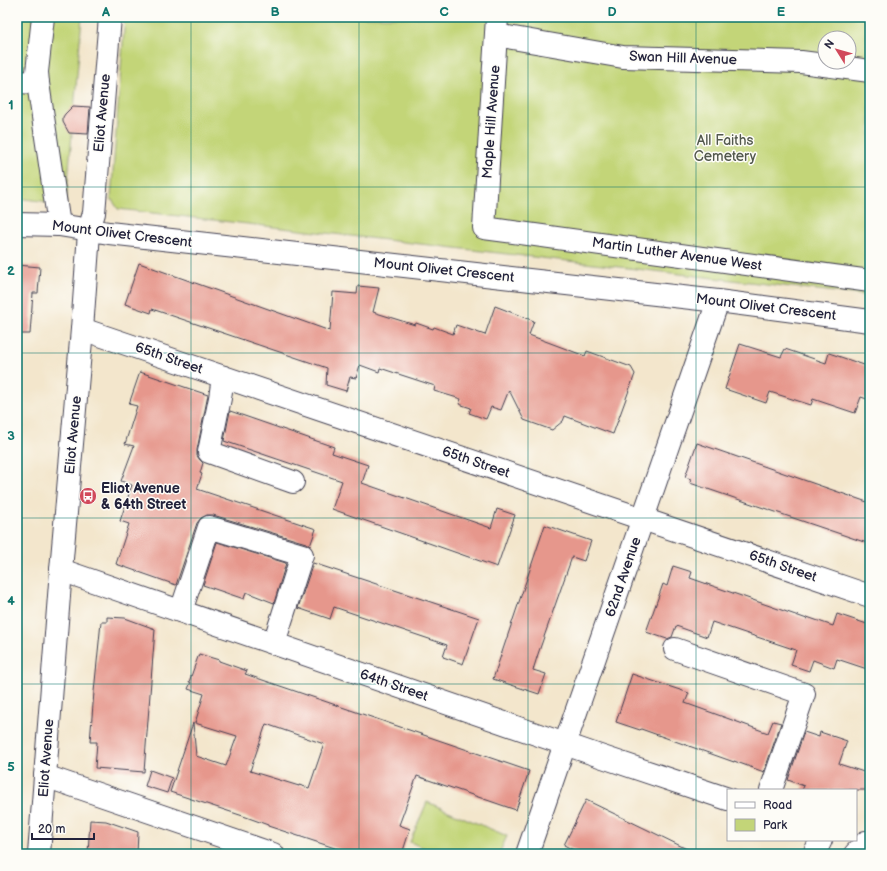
<svg xmlns="http://www.w3.org/2000/svg" width="887" height="871" font-family="'Balsamiq Sans',sans-serif">
	<style>
		.green { fill: #c3d578; stroke: #727c5a; fill-rule: evenodd }
		.building { fill: #e6978c; fill-rule: evenodd }
		.lines { fill: none; stroke-linecap: round; stroke-linejoin: round }
		.minor-casing { stroke: #413f51; stroke-width: 24 }
		.minor { stroke: #fff; stroke-width: 22 }
		.grid { fill: none; stroke: #0f766e; stroke-width: 1; stroke-opacity: 0.55 }
		.labels { text-anchor: middle; dominant-baseline: central; stroke-width: 3; stroke-linejoin: round; paint-order: stroke }
		.street-label { font-size: 14px; fill: #22223b; stroke: #fdfcf7 }
		.park-label { font-size: 14px; fill: #52584d; stroke: #fdfcf7 }
		.poi-label { font-size: 14px; font-weight: bold; fill: #22223b; stroke: #fdfcf7; text-anchor: start }
		.neatline { fill: none; stroke: #0f766e; stroke-width: 1.5 }
		.grid-label { font-size: 13px; text-anchor: middle; font-weight: bold; fill: #0f766e }
	</style>
	<rect width="100%" height="100%" fill="#fdfcf7"/>
	<filter id="ink" filterUnits="userSpaceOnUse"><feTurbulence type="fractalNoise" baseFrequency=".025" numOctaves="2"/><feDisplacementMap in="SourceGraphic" scale="8" xChannelSelector="R" yChannelSelector="G"/><feConvolveMatrix kernelMatrix="1 2 1 2 8 2 1 2 1" color-interpolation-filters="sRGB"/></filter>
	<filter id="wash" filterUnits="userSpaceOnUse"><feTurbulence type="fractalNoise" baseFrequency=".012" numOctaves="4" result="noise"/><feDisplacementMap in="SourceGraphic" scale="16" xChannelSelector="R" yChannelSelector="G"/><feGaussianBlur stdDeviation="0.9" result="paint"/><feColorMatrix in="noise" values="0 0 0 0 0 0 0 0 0 0 0 0 0 0 0 0 0 1.4 0 .05"/><feComposite in="paint" operator="in"/></filter>
	<g filter="url(#wash)">
		<rect width="100%" height="100%" fill="#f3e6cc"/>
		<g class="green">
			<polygon points="17,17 82,17 66,204 17,198"/>
			<path d="M 125,17 L 870,17 L 870,296 L 118,209 L 111,198 ZM 825,38 L 849,38 L 849,62 L 825,62 Z"/>
			<polygon points="427,802 507,836 499,854 438,854 410,842"/>
		</g>
		<g id="blocks">
			<g class="building">
				<polygon points="73,106 90,107 88,134 69,133 63,122 63,117 65,114"/>
				<polygon points="139,263 330,331 333,292 357,294 358,286 379,288 373,312 415,325 416,323 433,329 434,327 453,334 456,325 485,335 495,306 534,321 529,335 585,356 587,351 631,367 635,374 613,434 565,416 563,421 552,430 524,420 509,390 501,410 491,407 486,419 469,413 471,408 459,404 461,399 434,391 435,386 380,368 379,372 360,365 356,378 350,377 346,391 326,385 327,368 152,309 151,313 125,304"/>
				<polygon points="17,265 40,267 38,293 33,293 30,334 17,334"/>
				<polygon points="740,344 781,357 785,349 826,363 829,353 870,367 870,400 861,397 855,413 813,399 811,405 770,392 766,403 725,389"/>
				<polygon points="140,372 208,395 197,450 197,456 200,460 203,463 200,473 202,474 197,489 316,529 310,546 306,543 213,515 207,515 201,518 197,523 176,585 116,564 129,524 120,521 132,485 121,481 134,446 125,444 137,406 129,404"/>
				<polygon points="230,411 334,447 332,453 368,465 362,483 491,528 497,509 515,515 497,567 332,509 342,481 224,441"/>
				<polygon points="697,443 870,503 870,544 690,483 691,479 685,477"/>
				<polygon points="545,525 591,541 584,561 572,557 538,654 533,670 546,674 539,694 493,679"/>
				<polygon points="217,542 286,563 274,603 246,592 244,599 203,585"/>
				<polygon points="313,563 479,618 463,664 443,657 447,645 334,607 330,619 298,608"/>
				<polygon points="673,566 692,572 690,578 807,619 807,617 833,626 837,614 870,625 870,670 837,659 834,668 813,660 809,671 791,665 796,650 712,622 707,637 676,626 672,637 667,639 646,632 663,584 667,586"/>
				<polygon points="107,617 125,618 155,629 144,772 95,768 97,742 90,742 94,692 101,622 107,622"/>
				<path d="M 199,654 L 219,660 L 219,661 L 247,671 L 245,674 L 529,771 L 516,810 L 417,776 L 399,825 L 410,829 L 402,854 L 353,854 L 268,826 L 268,825 L 246,817 L 170,792 L 193,723 L 196,756 L 226,766 L 237,736 L 195,723 L 204,694 L 188,689 L 191,682 L 189,682 ZM 266,724 L 324,744 L 309,788 L 299,785 L 299,786 L 250,771 Z"/>
				<polygon points="632,674 689,693 685,703 768,733 773,721 781,723 764,772 734,761 734,762 641,729 640,730 616,722"/>
				<polygon points="804,732 819,737 820,732 847,741 839,764 870,774 870,790 802,790 804,786 788,780"/>
				<polygon points="150,770 172,778 167,793 145,786"/>
				<polygon points="586,800 648,830 697,854 581,854 564,845"/>
				<polygon points="90,820 106,821 138,832 137,854 88,854"/>
			</g>
		</g>
	</g>
	<g filter="url(#ink)">
		<use href="#blocks" fill-opacity="0" stroke="#413f51" stroke-width="1"/>
		<g class="lines">
			<defs>
				<g id="minor">
					<polyline points="43,17 37,72 38,83 59,225"/>
					<polyline points="497,17 484,228 870,281"/>
					<polyline points="496,35 623,57 801,62 870,71"/>
					<polyline points="17,82 38,83"/>
					<polyline points="17,224 59,225 109,233 718,301 870,321"/>
					<polyline points="82,329 870,596"/>
					<polyline points="223,377 220,398 209,452 293,482"/>
					<polyline points="61,570 591,753 728,799"/>
					<polyline points="181,611 209,527 302,555 274,643"/>
					<polyline points="675,649 804,694 771,790"/>
					<polyline points="45,776 273,854"/>
					<polyline points="39,854 61,570 82,329 88,247 89,230 94,213 110,17"/>
					<polyline points="527,854 718,301"/>
					<polyline points="814,854 821,840"/>
					<polyline points="855,854 866,842"/>
				</g>
			</defs>
			<use href="#minor" class="minor-casing"/>
			<use href="#minor" class="minor"/>
		</g>
	</g>
	<path class="grid" d="M 191,17 L 191,854M 359,17 L 359,854M 528,17 L 528,854M 696,17 L 696,854M 17,187 L 870,187M 17,353 L 870,353M 17,518 L 870,518M 17,684 L 870,684"/>
	<defs>
		<symbol id="bus-disc" viewBox="-11 -11 22 22"><circle r="9.5" fill="#d1495b" stroke="#fdfcf7"/><path d="M-5-6H5V4H4V6H2V4H-2V6H-4V4H-5ZM-3.5-4V0h7V-4ZM-3.5 1.2v1.5H-2V1.2ZM2 1.2v1.5H3.5V1.2Z" fill="#fff"/></symbol>
	</defs>
	<g fill-rule="evenodd">
		<use href="#bus-disc" x="78" y="486" width="20" height="20"/>
	</g>
	<g class="labels">
		<g class="street-label">
			<text transform="translate(683 58) rotate(2)">Swan Hill Avenue</text>
			<text transform="translate(102 113) rotate(-85)">Eliot Avenue</text>
			<text transform="translate(491 122) rotate(-86)">Maple Hill Avenue</text>
			<text transform="translate(122 234) rotate(7)">Mount Olivet Crescent</text>
			<text transform="translate(677 254) rotate(8)">Martin Luther Avenue West</text>
			<text transform="translate(444 270) rotate(6)">Mount Olivet Crescent</text>
			<text transform="translate(766 307) rotate(7)">Mount Olivet Crescent</text>
			<text transform="translate(169 358) rotate(19)">65th Street</text>
			<text transform="translate(73 435) rotate(-85)">Eliot Avenue</text>
			<text transform="translate(476 462) rotate(19)">65th Street</text>
			<text transform="translate(783 566) rotate(19)">65th Street</text>
			<text transform="translate(623 577) rotate(-71)">62nd Avenue</text>
			<text transform="translate(394 685) rotate(19)">64th Street</text>
			<text transform="translate(46 758) rotate(-86)">Eliot Avenue</text>
		</g>
		<g class="park-label">
			<text x="725" y="140">All Faiths<tspan x="725" dy="16">Cemetery</tspan></text>
		</g>
		<g class="poi-label">
			<text x="101" y="488">Eliot Avenue<tspan x="101" dy="16">&amp; 64th Street</tspan></text>
		</g>
	</g>
	<rect width="887" height="871" fill="none" stroke="#fdfcf7" stroke-width="44"/>
	<rect x="727" y="789" width="130" height="52" fill="#fdfcf7" stroke="#a5a5ac"/>
	<rect x="735" y="802" width="20" height="6" fill="#ffffff" stroke="#a5a5ac"/>
	<text x="763" y="809" font-size="12" fill="#22223b">Road</text>
	<rect x="735" y="819" width="20" height="12" fill="#c3d578" stroke="#a5a5ac"/>
	<text x="763" y="829" font-size="12" fill="#22223b">Park</text>
	<g transform="translate(837 50) rotate(307)"><circle r="19" fill="#fdfcf7" stroke="#a5a5ac"/>
	<path d="M0-3L7 15L0 10L-7 15Z" fill="#d1495b"/>
	<text y="-6" font-size="11" font-weight="bold" text-anchor="middle" fill="#22223b">N</text>
	</g>
	<path d="M32 833v6h62v-6" fill="none" stroke="#22223b" stroke-width="2"/>
	<text x="38" y="833" font-size="12" fill="#22223b" stroke="#fdfcf7" stroke-width="3" paint-order="stroke">20 m</text>
	<rect x="22" y="22" width="843" height="827" class="neatline"/>
	<g class="grid-label">
		<text x="106" y="16">A</text>
		<text x="275" y="16">B</text>
		<text x="444" y="16">C</text>
		<text x="612" y="16">D</text>
		<text x="781" y="16">E</text>
		<text x="11" y="109">1</text>
		<text x="11" y="275">2</text>
		<text x="11" y="440">3</text>
		<text x="11" y="605">4</text>
		<text x="11" y="771">5</text>
	</g>
</svg>
